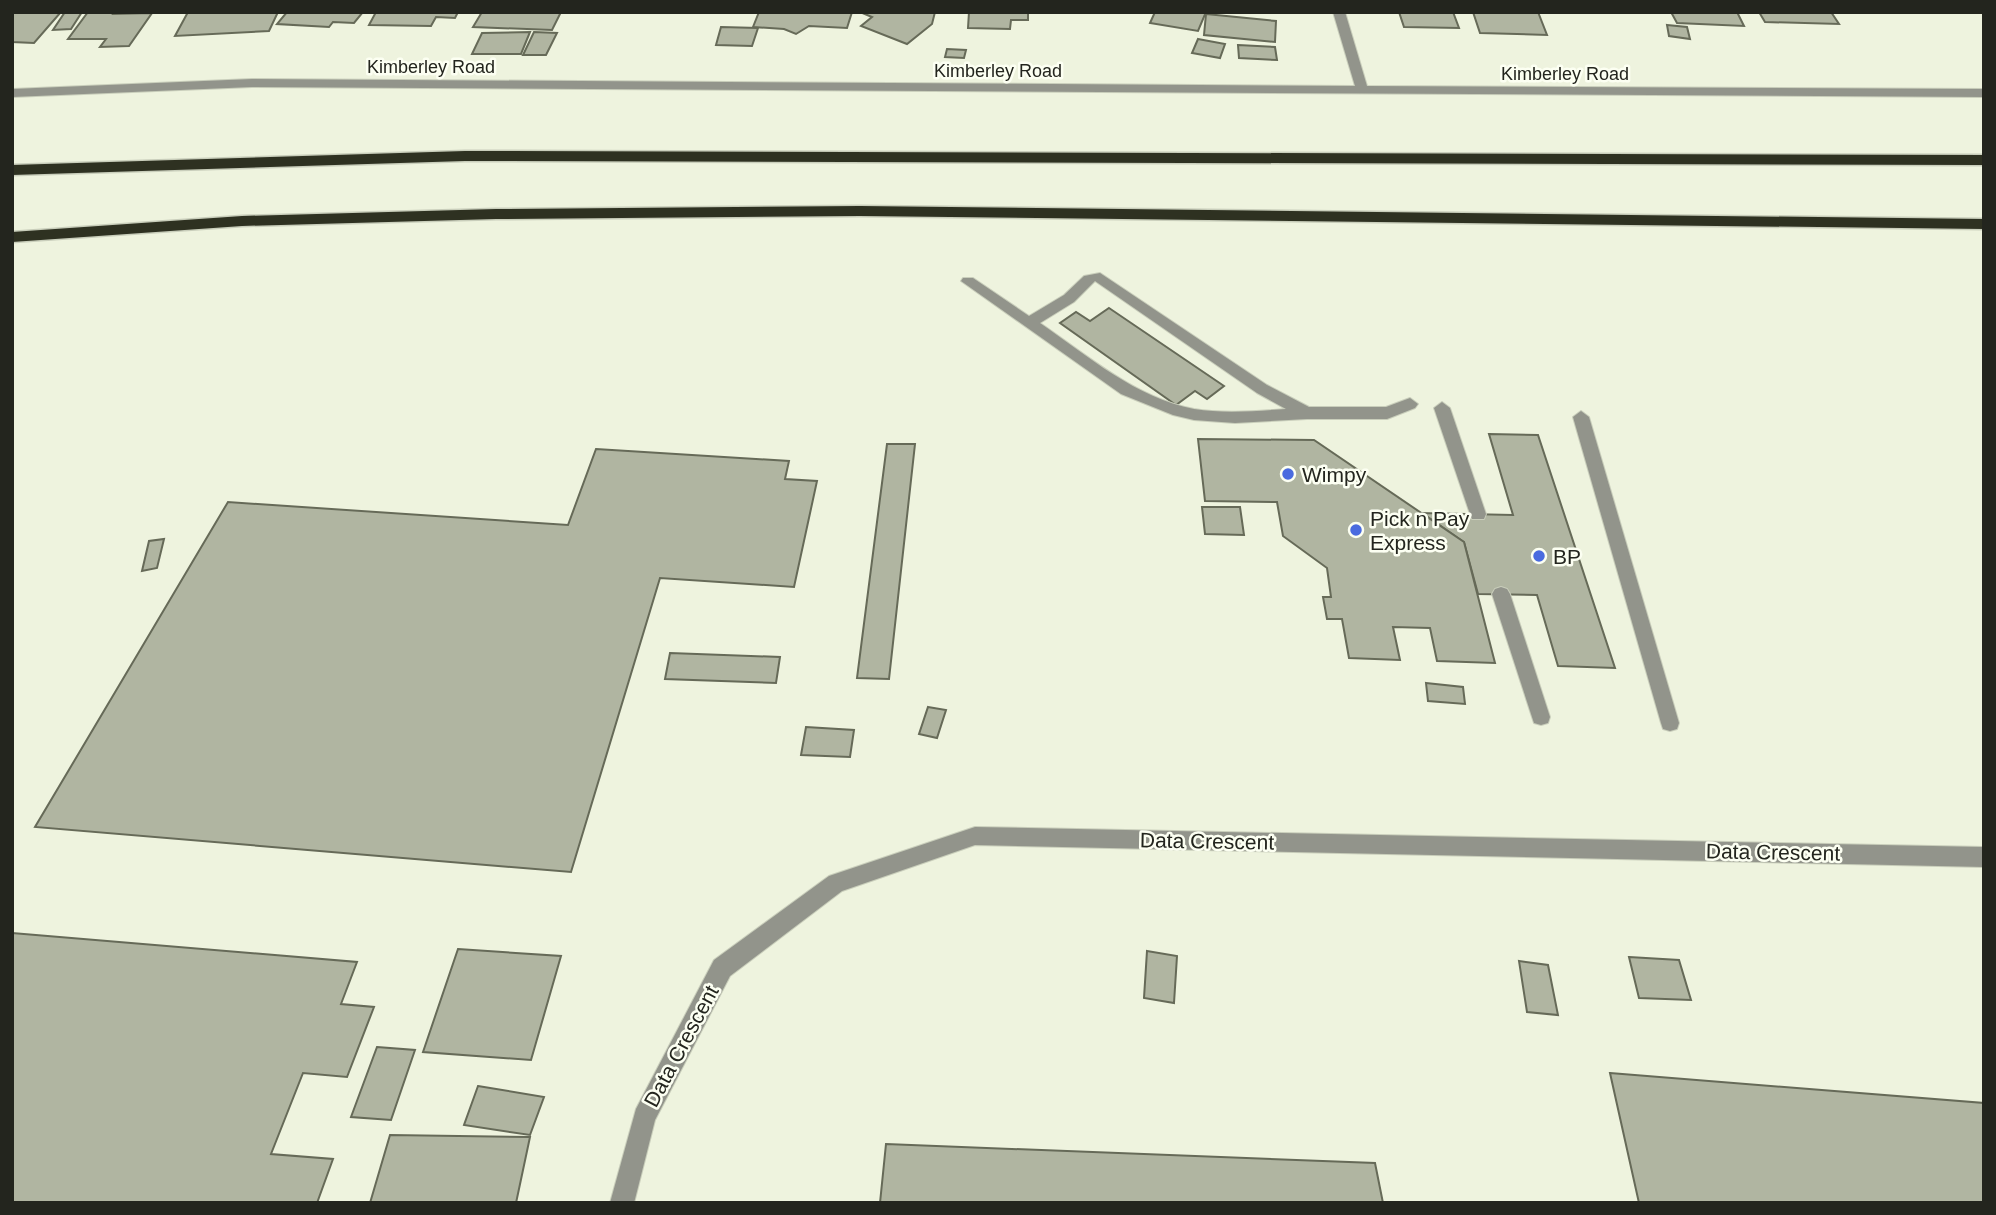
<svg xmlns="http://www.w3.org/2000/svg" width="1996" height="1215" font-family="Arial,sans-serif">
	<style>
		.building { fill: #b0b5a1; stroke: #666a58; stroke-width: 2 }
		.lines { fill: none; stroke-linecap: round; stroke-linejoin: round }
		.service-casing { stroke: #c9cebb; stroke-width: 2 }
		.minor-casing { stroke: #c9cebb; stroke-width: 2 }
		.motorway-casing { stroke: #c9cebb; stroke-width: 3 }
		.service { fill: #92948b; fill-rule: evenodd }
		.minor { fill: #92948b; fill-rule: evenodd }
		.motorway { fill: #2e3121; fill-rule: evenodd }
		.poi-dot { fill: #4a6bdf; stroke: #fcfff2; stroke-width: 2.5 }
		.labels { text-anchor: middle; dominant-baseline: central; stroke-width: 5; stroke-linejoin: round; paint-order: stroke }
		.far-street-label { font-size: 18px; fill: #23251e; stroke: #fcfff2 }
		.poi-label { font-size: 21px; fill: #23251e; stroke: #fcfff2; text-anchor: start }
		.street-label { font-size: 21px; fill: #23251e; stroke: #fcfff2 }
	</style>
	<rect width="100%" height="100%" fill="#eef3de"/>
	<g class="building">
		<polygon points="12,12 61,12 34,43 12,42"/>
		<polygon points="65,12 82,12 71,29 53,30"/>
		<polygon points="88,12 114,12 113,14 152,13 129,46 100,47 106,39 68,39"/>
		<polygon points="188,12 278,12 269,31 175,36"/>
		<polygon points="287,12 363,12 354,23 333,22 329,27 277,24"/>
		<polygon points="376,12 458,12 455,18 436,17 431,26 369,25"/>
		<polygon points="482,12 561,12 552,30 473,27"/>
		<polygon points="759,12 852,12 847,28 809,26 796,34 784,29 753,27"/>
		<polygon points="935,12 932,24 907,44 861,26 872,17 860,12"/>
		<polygon points="969,12 1028,12 1028,20 1011,20 1010,29 968,28"/>
		<polygon points="1155,12 1206,12 1198,31 1150,23"/>
		<polygon points="1399,12 1453,12 1459,28 1404,27"/>
		<polygon points="1473,12 1538,12 1547,35 1480,33"/>
		<polygon points="1671,12 1737,12 1744,26 1677,23"/>
		<polygon points="1759,12 1831,12 1839,24 1765,22"/>
		<polygon points="1206,14 1276,21 1275,42 1204,35"/>
		<polygon points="1667,25 1687,27 1690,39 1669,36"/>
		<polygon points="721,27 758,28 752,46 716,45"/>
		<polygon points="530,32 521,54 472,54 482,33"/>
		<polygon points="534,32 557,33 546,55 523,55"/>
		<polygon points="1198,39 1225,44 1220,58 1192,53"/>
		<polygon points="1238,45 1275,47 1277,60 1239,58"/>
		<polygon points="947,49 966,50 964,58 945,57"/>
		<polygon points="1109,308 1224,386 1207,399 1195,391 1176,405 1060,323 1076,312 1090,321"/>
		<polygon points="1489,434 1538,435 1615,668 1558,666 1537,595 1478,594 1464,542 1422,513 1513,515"/>
		<polygon points="1198,439 1314,440 1464,542 1495,663 1437,661 1430,628 1393,627 1400,660 1349,658 1342,619 1327,619 1323,597 1331,597 1327,568 1283,536 1277,502 1205,501"/>
		<polygon points="887,444 915,444 889,679 857,678"/>
		<polygon points="596,449 789,461 785,479 817,481 794,587 660,578 571,872 35,827 228,502 568,525"/>
		<polygon points="1202,507 1240,507 1244,535 1205,534"/>
		<polygon points="164,539 157,568 142,571 149,541"/>
		<polygon points="670,653 780,657 776,683 665,679"/>
		<polygon points="1426,683 1463,687 1465,704 1428,701"/>
		<polygon points="928,707 946,710 937,738 919,734"/>
		<polygon points="806,727 854,730 850,757 801,755"/>
		<polygon points="12,933 357,962 341,1004 374,1007 347,1077 303,1073 271,1154 333,1159 317,1203 12,1203"/>
		<polygon points="458,949 561,956 531,1060 423,1052"/>
		<polygon points="1147,951 1177,956 1174,1003 1144,998"/>
		<polygon points="1629,957 1679,960 1691,1000 1639,998"/>
		<polygon points="1519,961 1548,965 1558,1015 1527,1012"/>
		<polygon points="377,1047 415,1050 391,1120 351,1117"/>
		<polygon points="1610,1073 1984,1103 1984,1203 1639,1203"/>
		<polygon points="478,1086 544,1097 530,1135 464,1125"/>
		<polygon points="390,1135 530,1137 516,1203 370,1203"/>
		<polygon points="886,1144 1375,1163 1383,1203 880,1203"/>
	</g>
	<g class="lines">
		<defs>
			<g id="service">
				<path d="M 1100,273 L 1267,385 L 1309,407 L 1386,407 L 1410,398 L 1418,404 L 1415,408 L 1387,419 L 1307,419 L 1235,423 L 1194,420 L 1173,415 L 1121,394 L 961,281 L 963,278 L 973,278 L 1029,316 L 1064,295 L 1084,276 ZM 1095,281 L 1257,393 L 1286,409 C 1256,411 1225,414 1194,409 C 1136,398 1088,356 1040,323 L 1074,302 Z"/>
				<polygon points="1442,402 1450,408 1486,514 1484,519 1472,519 1470,514 1434,408"/>
				<polygon points="1581,411 1589,417 1679,723 1677,729 1670,731 1663,729 1661,723 1573,417"/>
				<polygon points="1501,587 1507,589 1510,594 1550,717 1548,723 1541,725 1534,723 1532,717 1492,594 1495,589"/>
			</g>
			<g id="minor">
				<polygon points="1333,12 1345,12 1367,86 1984,89 1984,97 252,87 12,97 12,89 252,79 1355,86"/>
				<polygon points="975,827 1984,847 1984,867 975,845 842,891 730,976 655,1120 634,1203 610,1203 636,1109 714,960 829,876"/>
			</g>
			<g id="motorway">
				<polygon points="465,151 1984,155 1984,165 465,161 12,175 12,165"/>
				<polygon points="860,206 1984,219 1984,229 860,216 496,219 242,226 12,242 12,232 242,216 496,209"/>
			</g>
		</defs>
		<use href="#service" class="service-casing"/>
		<use href="#minor" class="minor-casing"/>
		<use href="#motorway" class="motorway-casing"/>
		<use href="#service" class="service"/>
		<use href="#minor" class="minor"/>
		<use href="#motorway" class="motorway"/>
	</g>
	<g class="poi-dot">
		<circle cx="1288" cy="474" r="7"/>
		<circle cx="1356" cy="530" r="7"/>
		<circle cx="1539" cy="556" r="7"/>
	</g>
	<g class="labels">
		<g class="far-street-label">
			<text x="431" y="67">Kimberley Road</text>
			<text x="998" y="71">Kimberley Road</text>
			<text x="1565" y="74">Kimberley Road</text>
		</g>
		<g class="poi-label">
			<text x="1302" y="474">Wimpy</text>
			<text x="1370" y="518">Pick n Pay<tspan x="1370" dy="24">Express</tspan></text>
			<text x="1553" y="556">BP</text>
		</g>
		<g class="street-label">
			<text transform="translate(1207 841) rotate(1)">Data Crescent</text>
			<text transform="translate(1773 852) rotate(1)">Data Crescent</text>
			<text transform="translate(681 1046) rotate(-62)">Data Crescent</text>
		</g>
	</g>
	<rect width="1996" height="1215" fill="none" stroke="#23251e" stroke-width="28"/>
</svg>
